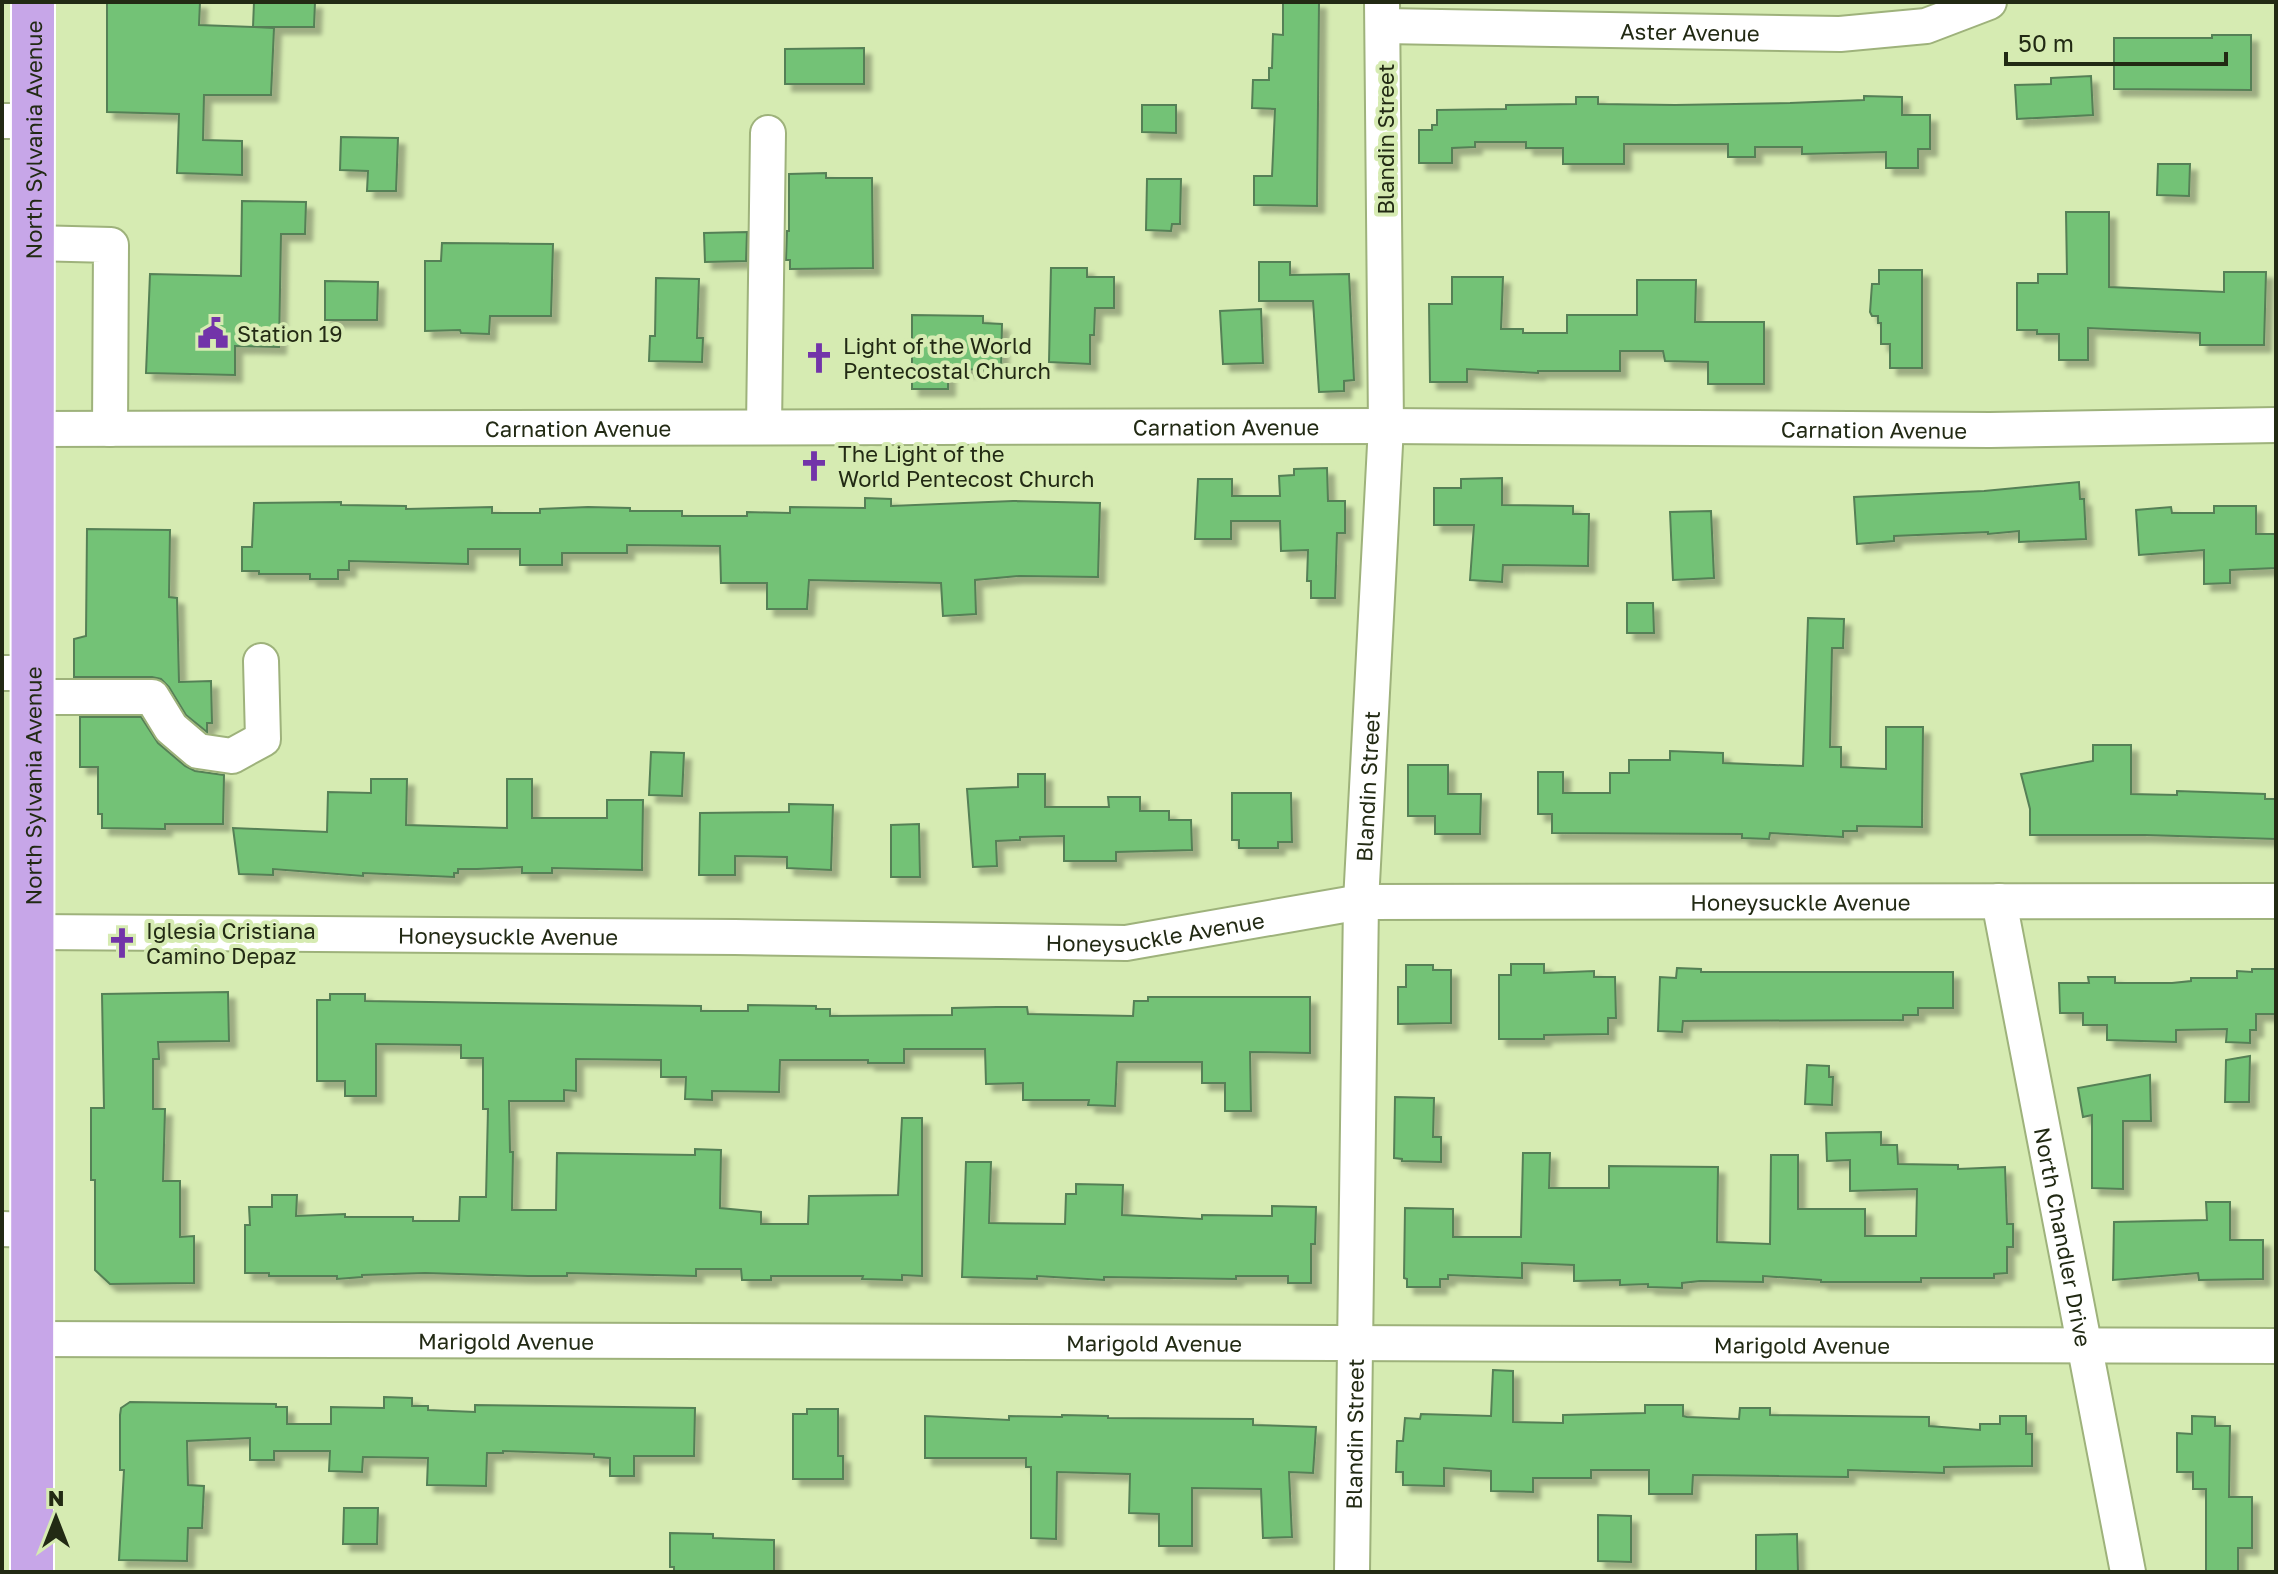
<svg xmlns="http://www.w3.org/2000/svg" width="2278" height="1574" font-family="'Golos Text',sans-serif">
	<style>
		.building { fill: #73c276; stroke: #558056; stroke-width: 2; filter: url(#shadow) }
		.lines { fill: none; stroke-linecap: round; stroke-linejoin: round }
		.minor-casing { stroke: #9eb27b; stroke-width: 38 }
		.major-casing { stroke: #fff; stroke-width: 46 }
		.minor { stroke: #fff; stroke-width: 34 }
		.major { stroke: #c7a6e8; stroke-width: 42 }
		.labels { text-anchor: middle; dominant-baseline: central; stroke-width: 8; stroke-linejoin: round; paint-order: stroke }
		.street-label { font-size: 22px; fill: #222a14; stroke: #d6ebb2 }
		.poi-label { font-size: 22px; fill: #222a14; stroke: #d6ebb2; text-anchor: start }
	</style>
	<defs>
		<filter id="shadow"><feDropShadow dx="7" dy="7" stdDeviation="2" flood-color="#0004"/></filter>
	</defs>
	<rect width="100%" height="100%" fill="#d6ebb2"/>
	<g class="building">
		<polygon points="107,2 200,2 199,25 253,27 254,2 315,2 314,27 254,27 274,28 271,95 204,95 203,140 242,141 242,175 177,173 179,114 107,112"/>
		<polygon points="1283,2 1319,2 1317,206 1254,205 1254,176 1272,176 1275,109 1252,108 1253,80 1269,80 1269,68 1272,68 1273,34 1283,35"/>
		<polygon points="2212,35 2251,35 2251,90 2114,89 2114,38 2212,38"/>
		<polygon points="864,48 864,84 785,84 785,49"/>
		<polygon points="2091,76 2093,115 2017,119 2015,85 2051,84 2051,78"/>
		<polygon points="1864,96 1902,97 1902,115 1930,115 1930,149 1918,149 1918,168 1886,168 1886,152 1802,154 1802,147 1755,147 1755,157 1728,157 1728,144 1624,144 1624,164 1563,164 1563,148 1526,148 1526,142 1475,142 1475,147 1452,148 1452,163 1419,163 1419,130 1432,130 1432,125 1437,125 1437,110 1506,109 1506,105 1576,104 1576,97 1598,97 1598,104 1675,105 1790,103 1864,100"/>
		<polygon points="1142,105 1176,105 1176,133 1142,132"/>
		<polygon points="341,137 398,138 396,191 367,191 368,171 340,170"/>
		<polygon points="2158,164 2190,164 2189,196 2157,195"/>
		<polygon points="826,173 826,178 872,178 873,268 790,269 790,260 786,260 787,231 789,231 789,174"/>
		<polygon points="1147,179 1181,179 1180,224 1172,224 1171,231 1146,230"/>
		<polygon points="242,201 306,202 305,234 281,234 279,347 235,346 235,375 146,373 150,274 241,276"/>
		<polygon points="2066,212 2109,212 2109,287 2224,292 2224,272 2266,272 2264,345 2200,345 2200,333 2088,328 2088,360 2059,360 2059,334 2037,334 2037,330 2017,330 2017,283 2038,283 2038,274 2067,274"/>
		<polygon points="747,232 746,261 705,262 704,233"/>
		<polygon points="442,243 553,244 551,316 490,316 489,334 461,333 460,330 425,331 425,261 441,261"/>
		<polygon points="1259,262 1290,262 1290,275 1349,274 1354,380 1344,381 1344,391 1319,392 1313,301 1259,301"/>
		<polygon points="1051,268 1087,268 1087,277 1114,277 1114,308 1095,308 1094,335 1090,335 1090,364 1049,362"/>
		<polygon points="1879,270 1922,270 1922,368 1890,368 1890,344 1881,344 1881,323 1878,323 1878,316 1872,316 1870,312 1872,284 1879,284"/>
		<polygon points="1452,277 1503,277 1501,329 1523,329 1523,333 1567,333 1567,315 1637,315 1637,280 1696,280 1695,322 1764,322 1764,384 1708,384 1708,362 1665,361 1663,351 1620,351 1620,371 1538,371 1538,373 1467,369 1467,382 1430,382 1429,304 1452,304"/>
		<polygon points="656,278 699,279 697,338 703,338 702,362 649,361 650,336 655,336"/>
		<polygon points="325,281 378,282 377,320 325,320"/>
		<polygon points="1261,309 1263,363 1223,364 1220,311"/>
		<polygon points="912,315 983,316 983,323 1002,324 1001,370 948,369 948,389 912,389"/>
		<polygon points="1327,468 1328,501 1345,501 1345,533 1337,533 1335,598 1311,598 1311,581 1307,581 1308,550 1281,551 1280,521 1231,521 1231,539 1195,539 1198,479 1232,479 1232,496 1280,496 1279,476 1294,475 1294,469"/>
		<polygon points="1502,478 1502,505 1573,506 1573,514 1589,514 1588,566 1503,565 1502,582 1470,580 1474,525 1434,525 1434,488 1461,488 1461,479"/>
		<polygon points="2079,482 2080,499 2084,499 2086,539 2019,542 2019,531 1988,534 1988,532 1894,536 1894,541 1857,544 1854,497 1984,491"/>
		<polygon points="865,498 891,499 891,506 1013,501 1100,503 1098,577 1019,576 975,580 976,614 943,616 941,583 809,580 807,609 767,609 767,583 721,583 720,546 627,545 627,553 562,553 562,565 520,565 520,549 468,549 468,564 349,561 349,570 338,570 338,579 310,579 310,574 259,574 259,571 242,571 242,547 252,547 254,503 341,502 341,505 406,506 406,509 492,507 492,513 540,513 540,509 588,507 630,508 630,511 682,511 682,516 747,516 747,512 790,513 790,507 865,508"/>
		<polygon points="2214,506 2256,506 2256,534 2276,534 2276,568 2230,570 2230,583 2204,584 2204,550 2139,555 2136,510 2171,507 2172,513 2214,513"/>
		<polygon points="1711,511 1714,578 1673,580 1670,512"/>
		<polygon points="87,529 170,530 169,597 177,598 179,682 211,681 212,723 207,723 207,732 186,715 169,687 161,679 152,677 74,677 74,639 86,636"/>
		<polygon points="1627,603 1653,603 1654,633 1627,633"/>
		<polygon points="1808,618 1844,619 1843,648 1832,648 1830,747 1841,747 1841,767 1886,769 1886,727 1923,727 1922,827 1857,826 1857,831 1843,831 1843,837 1770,833 1769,839 1742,838 1742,834 1552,833 1552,814 1538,814 1538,772 1563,772 1563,793 1610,793 1610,773 1629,773 1629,760 1670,760 1670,751 1723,753 1723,763 1803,766"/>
		<polygon points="80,717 141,717 158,743 185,766 195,771 224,775 223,824 165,824 165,829 102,828 102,814 98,814 98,767 80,767"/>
		<polygon points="2093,745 2131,745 2131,794 2177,795 2177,791 2265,794 2265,799 2276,799 2276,839 2145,835 2030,835 2030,809 2021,774 2093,761"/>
		<polygon points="651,752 684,753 682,796 649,795"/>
		<polygon points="1408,765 1448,765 1448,794 1481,794 1480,834 1435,834 1435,816 1408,816"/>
		<polygon points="1018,774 1045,774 1045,807 1109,807 1108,797 1140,797 1140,811 1169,811 1169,820 1191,820 1192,850 1116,852 1116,861 1064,861 1064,836 1020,837 1020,840 996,841 997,866 973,867 967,789 1018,787"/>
		<polygon points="371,779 407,779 406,825 507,828 507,779 532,779 532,818 607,818 607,800 643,800 642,870 552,868 552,873 522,873 522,867 477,869 458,869 458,873 454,873 454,877 363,873 363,876 273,869 273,875 239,874 233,828 327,832 328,792 371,793"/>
		<polygon points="1232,793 1291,793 1292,842 1278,842 1278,848 1239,848 1239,840 1232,840"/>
		<polygon points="789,804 833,805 831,870 787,868 787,857 735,856 735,875 699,875 700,813 789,812"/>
		<polygon points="919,824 920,877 891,877 891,825"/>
		<polygon points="1511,964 1544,964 1544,973 1594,971 1594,977 1615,977 1616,1018 1608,1018 1608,1034 1544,1035 1544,1039 1499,1039 1499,975 1511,975"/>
		<polygon points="1406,965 1433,965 1433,970 1451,970 1451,1023 1398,1024 1398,987 1406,987"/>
		<polygon points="1677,968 1701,969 1701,972 1953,972 1953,1008 1918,1008 1918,1015 1903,1015 1903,1020 1683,1021 1682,1032 1658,1031 1660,977 1676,978"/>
		<polygon points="2252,969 2276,969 2276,1014 2256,1014 2256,1030 2250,1030 2250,1043 2226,1042 2227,1029 2176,1030 2176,1042 2107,1040 2107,1025 2083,1025 2083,1013 2060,1013 2059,983 2089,983 2088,977 2115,977 2115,983 2172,983 2191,981 2191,978 2237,978 2237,971 2252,972"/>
		<polygon points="228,992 229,1041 158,1042 159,1059 153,1059 153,1109 165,1109 163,1181 180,1181 180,1237 194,1236 194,1283 110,1284 95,1270 95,1180 91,1180 91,1108 104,1108 102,994"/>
		<polygon points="330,994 365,994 365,1001 701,1006 701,1011 748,1011 748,1005 816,1006 816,1009 830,1009 830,1016 952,1015 952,1008 997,1007 1027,1007 1028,1014 1133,1016 1134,1001 1148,1001 1148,997 1310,997 1310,1053 1250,1052 1251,1111 1225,1111 1225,1083 1202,1083 1202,1062 1117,1062 1115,1106 1088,1105 1089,1100 1023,1100 1023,1083 986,1084 985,1049 904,1049 904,1063 868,1063 868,1060 780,1060 779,1092 712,1091 712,1100 685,1099 686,1077 661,1077 661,1060 576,1059 576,1091 564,1090 564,1101 509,1101 510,1152 513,1152 512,1210 556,1210 557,1153 695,1155 695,1149 721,1150 720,1208 761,1212 761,1224 808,1224 809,1196 898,1195 902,1118 922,1118 922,1276 902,1275 902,1280 862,1279 863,1276 771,1276 771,1280 742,1280 741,1269 696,1269 696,1276 567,1273 567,1276 528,1276 425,1273 362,1275 362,1277 337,1279 337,1276 269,1276 269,1273 245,1273 245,1225 250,1225 249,1207 272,1207 272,1195 297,1195 296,1216 345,1214 345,1217 413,1217 413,1221 459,1221 460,1197 486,1197 488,1109 483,1109 483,1058 461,1058 461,1045 376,1044 376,1096 345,1096 345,1081 317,1081 317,1000 330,1000"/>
		<polygon points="2250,1056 2249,1102 2225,1102 2226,1060"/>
		<polygon points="1807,1065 1829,1066 1829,1077 1833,1077 1832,1105 1805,1104"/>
		<polygon points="2150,1075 2151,1121 2123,1121 2123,1189 2092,1188 2092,1115 2083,1117 2078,1088"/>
		<polygon points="1395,1097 1434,1098 1433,1137 1441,1137 1441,1162 1402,1161 1402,1159 1394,1158"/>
		<polygon points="1881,1132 1881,1145 1897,1145 1898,1164 1958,1165 1958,1169 2005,1167 2007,1224 2013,1224 2013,1247 2007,1247 2007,1273 1994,1274 1994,1278 1921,1278 1921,1282 1821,1282 1821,1280 1763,1276 1763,1282 1700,1281 1682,1283 1682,1288 1648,1287 1648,1284 1620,1285 1620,1280 1574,1281 1574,1265 1522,1263 1522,1278 1448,1275 1448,1279 1440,1279 1440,1287 1407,1287 1407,1279 1404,1278 1405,1208 1453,1209 1453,1237 1521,1237 1523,1153 1550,1153 1549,1188 1609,1188 1609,1166 1718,1167 1717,1242 1770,1244 1771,1155 1798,1155 1798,1209 1865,1209 1865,1236 1916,1236 1917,1189 1850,1191 1850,1160 1827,1161 1826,1133"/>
		<polygon points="966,1162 991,1162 989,1223 1065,1224 1066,1194 1076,1194 1076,1184 1123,1185 1122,1215 1202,1219 1202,1215 1272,1216 1272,1206 1316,1207 1315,1244 1311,1244 1311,1283 1288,1283 1288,1276 1236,1276 1236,1279 1104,1277 1104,1280 1037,1276 1037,1279 962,1277"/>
		<polygon points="2206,1202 2230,1202 2230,1240 2263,1240 2263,1279 2199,1280 2198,1273 2113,1280 2114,1222 2207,1220"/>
		<polygon points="1493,1370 1513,1371 1513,1422 1563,1423 1563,1415 1645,1413 1645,1405 1683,1405 1683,1416 1687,1417 1739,1419 1740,1408 1770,1408 1770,1415 1929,1417 1929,1426 1980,1430 1980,1424 2000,1424 2000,1416 2026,1416 2026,1434 2032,1434 2032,1466 1944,1467 1944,1473 1848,1470 1848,1477 1693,1475 1692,1494 1649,1494 1649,1470 1591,1470 1591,1478 1533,1478 1533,1492 1491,1491 1491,1471 1444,1468 1444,1486 1403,1485 1403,1472 1396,1472 1397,1441 1403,1441 1405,1418 1420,1419 1421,1414 1491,1416"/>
		<polygon points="384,1397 412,1398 412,1406 428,1406 428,1410 475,1412 475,1405 695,1408 694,1456 634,1456 634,1476 610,1476 610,1458 594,1457 594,1454 503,1451 503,1453 487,1453 486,1486 427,1485 428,1458 363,1457 362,1472 329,1471 330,1451 274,1451 274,1460 250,1460 250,1438 187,1441 188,1485 204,1486 202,1528 188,1528 187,1561 119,1560 124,1470 120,1470 120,1415 121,1408 130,1402 276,1404 276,1407 287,1407 287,1424 331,1424 331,1407 384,1408"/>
		<polygon points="807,1409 838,1409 838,1456 843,1456 843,1479 793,1479 793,1414 807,1414"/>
		<polygon points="1062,1415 1108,1416 1108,1418 1253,1419 1253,1425 1316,1427 1313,1473 1289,1472 1292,1537 1263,1538 1261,1489 1192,1488 1192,1546 1159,1546 1159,1514 1129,1513 1130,1474 1057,1472 1056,1539 1031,1538 1031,1467 1026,1467 1026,1458 925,1458 925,1416 1009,1420 1009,1416 1062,1417"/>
		<polygon points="2192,1416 2215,1417 2215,1426 2230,1426 2229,1497 2252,1497 2252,1548 2238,1548 2238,1572 2206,1572 2206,1489 2193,1489 2193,1472 2177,1472 2177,1433 2192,1434"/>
		<polygon points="344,1508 378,1508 377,1544 343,1544"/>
		<polygon points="1598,1515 1631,1516 1631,1562 1598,1561"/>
		<polygon points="670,1533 713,1534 713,1538 774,1540 774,1572 674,1572 674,1567 670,1567"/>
		<polygon points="1797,1534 1798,1572 1756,1572 1756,1535"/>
	</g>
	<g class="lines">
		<defs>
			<g id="minor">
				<path id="s1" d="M 1384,26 L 1840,34 L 1926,26 L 1989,2"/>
				<polyline points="2,121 33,121"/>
				<polyline points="32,243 111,245 110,429"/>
				<polyline points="764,427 768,133"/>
				<path id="s2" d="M 32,429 L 1386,426 L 1990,430 L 2276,425"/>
				<polyline points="2,673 32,673"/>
				<polyline points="32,697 152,697 171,728 198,751 232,756 263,739 261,661"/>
				<path id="s3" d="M 1999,901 L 2128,1572"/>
				<path id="s4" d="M 32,932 L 735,937 L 1126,943 L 1361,902 L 2276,901"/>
				<polyline points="2,1229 32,1230"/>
				<path id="s5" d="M 32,1339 L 2276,1346"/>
				<path id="s6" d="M 1352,1572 L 1361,902 L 1386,426 L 1382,2"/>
			</g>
			<g id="major">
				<path id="s7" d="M 32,1572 L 33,2"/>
			</g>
		</defs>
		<use href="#minor" class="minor-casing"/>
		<use href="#major" class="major-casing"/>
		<use href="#minor" class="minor"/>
		<use href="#major" class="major"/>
	</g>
	<defs>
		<symbol id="civic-bare" viewBox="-9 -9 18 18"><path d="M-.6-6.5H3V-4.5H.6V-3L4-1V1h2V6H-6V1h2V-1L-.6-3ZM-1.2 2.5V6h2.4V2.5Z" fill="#7234a9" stroke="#d6ebb2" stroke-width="2.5" paint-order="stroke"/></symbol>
		<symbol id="church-bare" viewBox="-9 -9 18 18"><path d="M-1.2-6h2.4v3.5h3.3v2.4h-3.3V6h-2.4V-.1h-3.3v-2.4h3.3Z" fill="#7234a9" stroke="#d6ebb2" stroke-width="2.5" paint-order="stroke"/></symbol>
	</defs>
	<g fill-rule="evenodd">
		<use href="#civic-bare" x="191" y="311" width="44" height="44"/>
		<use href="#church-bare" x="797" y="336" width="44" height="44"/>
		<use href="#church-bare" x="792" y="444" width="44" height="44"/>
		<use href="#church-bare" x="100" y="921" width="44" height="44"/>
	</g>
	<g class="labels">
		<g class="street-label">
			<text stroke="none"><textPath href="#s1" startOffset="306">Aster Avenue</textPath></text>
			<text stroke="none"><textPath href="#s7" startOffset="1432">North Sylvania Avenue</textPath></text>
			<text transform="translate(1385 139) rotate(-90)">Blandin Street</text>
			<text stroke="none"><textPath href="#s2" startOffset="1194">Carnation Avenue</textPath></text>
			<text stroke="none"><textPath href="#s2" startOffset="546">Carnation Avenue</textPath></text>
			<text stroke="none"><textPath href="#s2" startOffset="1842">Carnation Avenue</textPath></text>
			<text stroke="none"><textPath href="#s7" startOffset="786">North Sylvania Avenue</textPath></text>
			<text stroke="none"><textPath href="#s6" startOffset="786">Blandin Street</textPath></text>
			<text stroke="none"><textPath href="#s4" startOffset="1772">Honeysuckle Avenue</textPath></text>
			<text stroke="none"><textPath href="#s4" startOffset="1124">Honeysuckle Avenue</textPath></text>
			<text stroke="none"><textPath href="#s4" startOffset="476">Honeysuckle Avenue</textPath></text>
			<text stroke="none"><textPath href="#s3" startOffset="342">North Chandler Drive</textPath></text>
			<text stroke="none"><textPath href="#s5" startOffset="474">Marigold Avenue</textPath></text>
			<text stroke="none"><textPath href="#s5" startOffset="1122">Marigold Avenue</textPath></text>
			<text stroke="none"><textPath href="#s5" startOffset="1770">Marigold Avenue</textPath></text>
			<text stroke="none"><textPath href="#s6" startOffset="138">Blandin Street</textPath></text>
		</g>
		<g class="poi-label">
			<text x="237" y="333">Station 19</text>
			<text x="843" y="345">Light of the World<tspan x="843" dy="25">Pentecostal Church</tspan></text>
			<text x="838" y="453">The Light of the<tspan x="838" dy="25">World Pentecost Church</tspan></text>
			<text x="146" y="930">Iglesia Cristiana<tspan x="146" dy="25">Camino Depaz</tspan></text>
		</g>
	</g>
	<rect width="2278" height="1574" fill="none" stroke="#222a14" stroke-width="8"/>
	<g transform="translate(56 1518)" stroke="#d6ebb2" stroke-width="6" paint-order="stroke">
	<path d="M0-6L14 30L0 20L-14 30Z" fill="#222a14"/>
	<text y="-12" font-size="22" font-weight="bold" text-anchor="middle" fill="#222a14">N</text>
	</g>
	<path d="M2006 52v12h220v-12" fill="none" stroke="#222a14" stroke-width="4"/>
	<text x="2018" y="52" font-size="24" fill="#222a14" stroke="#d6ebb2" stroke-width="6" paint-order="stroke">50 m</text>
</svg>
